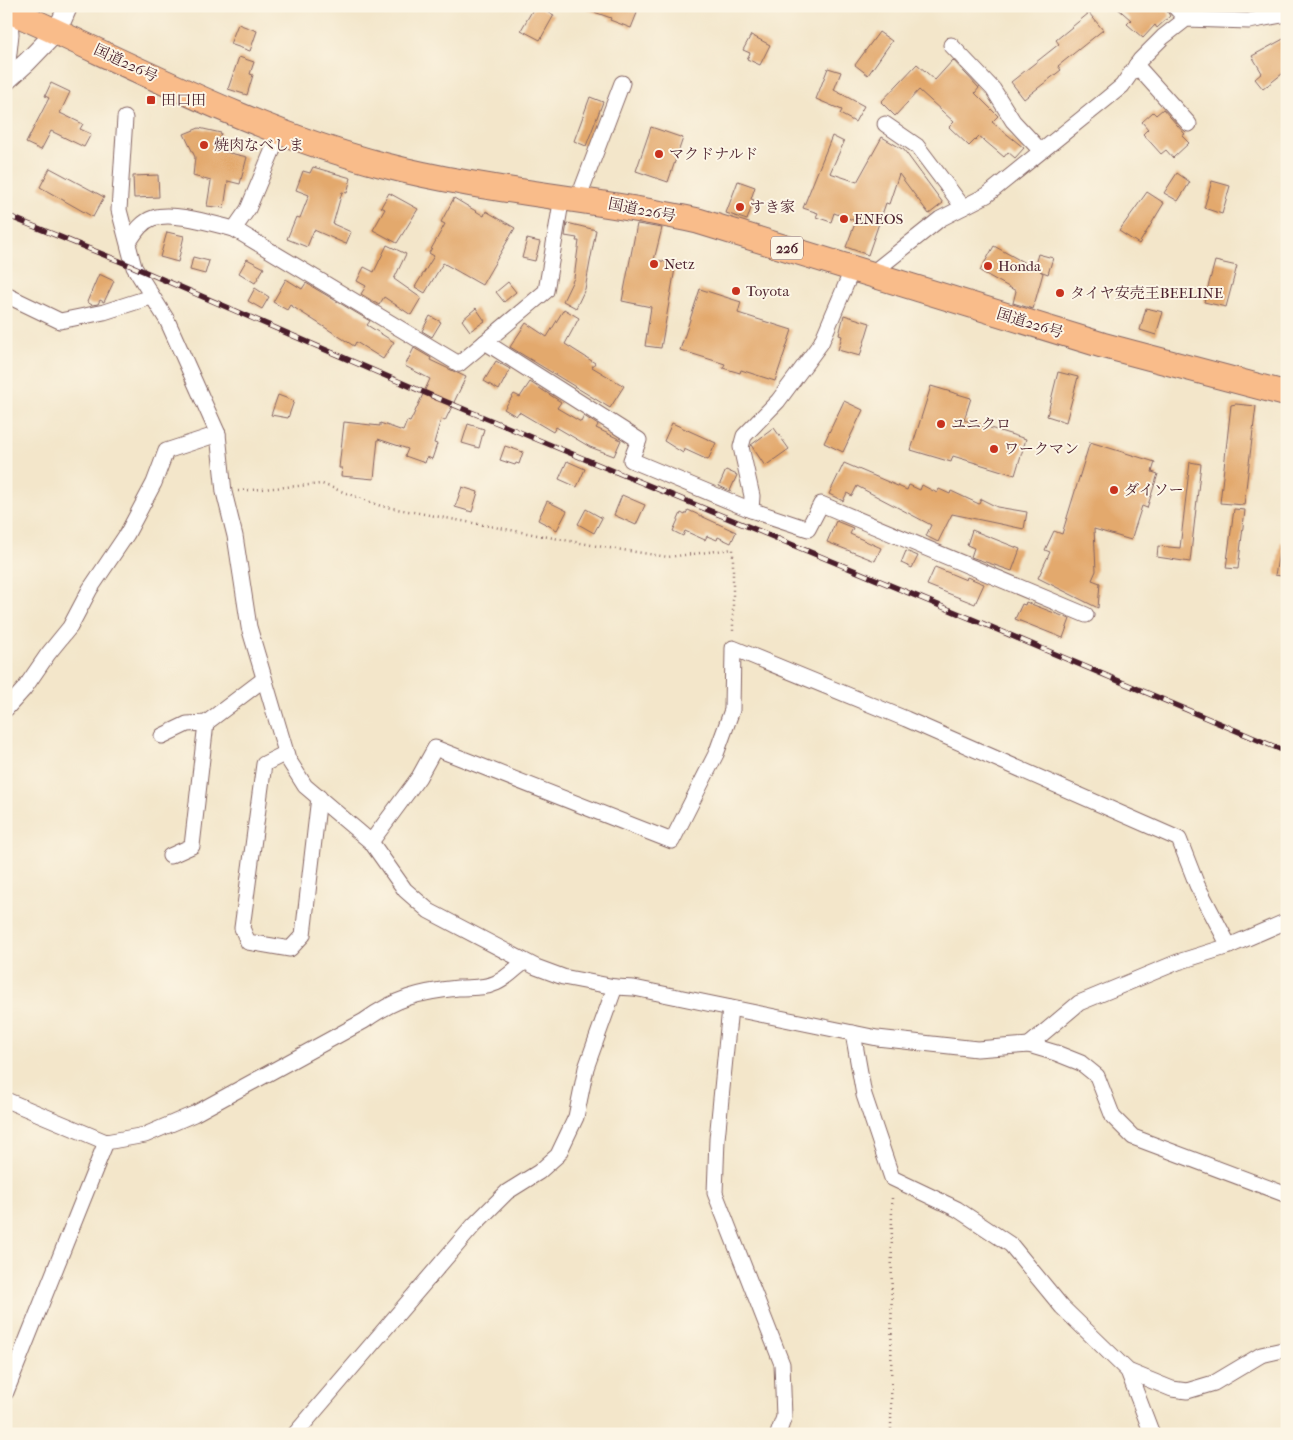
<svg xmlns="http://www.w3.org/2000/svg" width="1293" height="1440" font-family="'IM FELL French Canon','Noto Serif JP',serif">
	<style>
		.building { fill: #e3a96d }
		.lines { fill: none; stroke-linecap: round; stroke-linejoin: round }
		.minor-casing { stroke: #856563; stroke-width: 17 }
		.tertiary-casing { stroke: #856563; stroke-width: 21 }
		.trunk-casing { stroke: #856563; stroke-width: 27 }
		.path { stroke: #856563; stroke-width: 2.5; stroke-dasharray: 1 4; stroke-linecap: butt }
		.minor { stroke: #fff; stroke-width: 15 }
		.tertiary { stroke: #fff; stroke-width: 19 }
		.trunk { stroke: #f9bc8a; stroke-width: 25 }
		.rail-casing { stroke: #4a1f2b; stroke-width: 5.5 }
		.rail { stroke: #fcf5e5; stroke-width: 4; stroke-dasharray: 11; stroke-linecap: butt }
		.poi-dot { fill: #c8321e; stroke: #fcf5e5; stroke-width: 2 }
		.labels { text-anchor: middle; dominant-baseline: central; stroke-width: 4; stroke-linejoin: round; paint-order: stroke }
		.shield { fill: #fcf5e5; stroke: #7f5f63; stroke-width: 1 }
		.shield-label { font-size: 14px; font-weight: bold; fill: #4a1f2b }
		.street-label { font-size: 15px; fill: #4a1f2b; stroke: #fcf5e5 }
		.poi-label { font-size: 15px; fill: #4a1f2b; stroke: #fcf5e5; text-anchor: start }
	</style>
	<rect width="100%" height="100%" fill="#fcf5e5"/>
	<filter id="ink" filterUnits="userSpaceOnUse"><feTurbulence type="fractalNoise" baseFrequency=".02" numOctaves="2"/><feDisplacementMap in="SourceGraphic" scale="10" xChannelSelector="R" yChannelSelector="G"/><feConvolveMatrix kernelMatrix="1 2 1 2 8 2 1 2 1" color-interpolation-filters="sRGB"/></filter>
	<filter id="wash" filterUnits="userSpaceOnUse"><feTurbulence type="fractalNoise" baseFrequency=".0096" numOctaves="4" result="noise"/><feDisplacementMap in="SourceGraphic" scale="20" xChannelSelector="R" yChannelSelector="G"/><feGaussianBlur stdDeviation="1.12" result="paint"/><feColorMatrix in="noise" values="0 0 0 0 0 0 0 0 0 0 0 0 0 0 0 0 0 1.4 0 .05"/><feComposite in="paint" operator="in"/></filter>
	<g filter="url(#wash)">
		<rect width="100%" height="100%" fill="#f3e6ca"/>
		<g id="blocks">
			<g class="building">
				<polygon points="535,6 554,15 540,40 521,30"/>
				<polygon points="584,6 618,6 637,13 631,28 610,20 611,18 583,8"/>
				<polygon points="1115,6 1164,6 1170,16 1157,28 1155,25 1143,38 1127,24 1131,20"/>
				<polygon points="1089,13 1103,30 1058,66 1061,70 1024,99 1011,82 1059,44 1056,40"/>
				<polygon points="238,24 257,31 250,51 230,44"/>
				<polygon points="879,32 892,41 868,75 855,65"/>
				<polygon points="751,35 770,45 760,65 747,59 750,53 743,50"/>
				<polygon points="1287,37 1287,70 1263,89 1255,79 1262,73 1252,56"/>
				<polygon points="239,57 254,62 250,74 253,75 247,95 228,89"/>
				<polygon points="953,60 979,88 975,93 998,116 992,122 1024,148 1015,158 1008,152 1004,157 979,136 969,146 949,127 954,122 919,90 895,116 881,102 917,64 935,80"/>
				<polygon points="828,68 841,72 834,90 864,106 855,122 840,114 842,110 816,99"/>
				<polygon points="51,83 70,92 60,113 83,124 80,129 91,134 84,147 51,131 41,150 26,143 49,98 45,96"/>
				<polygon points="590,97 603,102 586,146 574,141"/>
				<polygon points="1163,109 1185,134 1182,136 1189,143 1173,158 1166,150 1161,154 1143,134 1148,129 1142,122 1153,112 1156,115"/>
				<polygon points="651,127 683,138 668,182 636,171"/>
				<polygon points="199,128 221,133 217,150 247,157 240,184 228,181 224,208 207,206 211,181 193,176 195,157 184,134"/>
				<polygon points="832,136 844,142 830,173 857,182 882,137 904,150 943,203 929,214 899,174 889,204 886,203 868,255 846,247 856,221 834,213 831,222 816,217 818,213 803,208"/>
				<polygon points="313,167 351,178 347,193 342,192 333,224 351,232 346,244 314,230 307,247 287,239 296,217 300,218 309,195 296,190 303,171 310,173"/>
				<polygon points="50,168 104,197 93,217 40,187"/>
				<polygon points="1177,173 1190,182 1178,201 1164,193"/>
				<polygon points="158,175 159,197 134,198 133,176"/>
				<polygon points="738,181 755,187 751,199 754,200 747,220 726,213"/>
				<polygon points="1212,181 1230,186 1222,214 1204,208"/>
				<polygon points="1147,192 1164,203 1139,244 1119,231"/>
				<polygon points="389,193 418,209 397,243 373,230 385,209 381,207"/>
				<polygon points="454,198 484,216 486,211 515,228 482,285 443,263 425,293 415,287 434,256 429,253 445,224 441,222"/>
				<polygon points="567,223 596,230 585,289 576,308 563,301 574,278 579,241 576,241 577,238 565,236"/>
				<polygon points="637,224 662,228 654,260 676,263 661,348 645,346 651,307 622,301"/>
				<polygon points="167,232 184,236 178,262 160,257"/>
				<polygon points="527,239 540,242 535,261 522,258"/>
				<polygon points="387,245 406,254 394,279 421,298 411,315 384,297 379,305 361,294 366,286 357,281 364,267 374,272"/>
				<polygon points="994,246 1034,268 1038,254 1053,258 1048,274 1040,271 1043,273 1033,309 1013,303 1016,291 980,271"/>
				<polygon points="193,257 209,261 205,274 190,270"/>
				<polygon points="247,259 264,268 255,283 239,273"/>
				<polygon points="1215,261 1237,266 1226,307 1204,302"/>
				<polygon points="99,274 114,281 104,302 100,300 98,304 92,305 87,302"/>
				<polygon points="286,279 302,289 306,283 370,321 367,325 394,342 383,359 356,342 354,346 290,305 287,310 273,302"/>
				<polygon points="508,282 516,292 504,302 496,292"/>
				<polygon points="255,288 269,297 262,309 248,301"/>
				<polygon points="700,289 741,302 738,313 792,330 775,381 741,370 740,373 723,368 725,364 680,350"/>
				<polygon points="476,308 485,321 470,331 462,320"/>
				<polygon points="1146,308 1163,312 1156,335 1140,330"/>
				<polygon points="564,309 579,318 565,344 595,363 592,367 624,386 610,408 510,347 526,323 547,337"/>
				<polygon points="844,315 870,323 860,356 838,350 842,336 839,335"/>
				<polygon points="430,316 441,322 432,337 422,331"/>
				<polygon points="414,348 431,358 430,360 466,377 445,421 441,419 434,443 437,444 432,459 427,457 425,463 405,456 408,449 378,439 374,479 341,476 342,468 339,468 344,422 380,426 380,423 403,431 407,421 410,422 413,416 430,379 405,366"/>
				<polygon points="496,361 510,369 499,390 484,381"/>
				<polygon points="1058,372 1078,377 1066,422 1047,416"/>
				<polygon points="530,382 561,402 557,408 581,422 584,416 598,425 596,428 621,440 614,456 590,447 556,427 553,432 519,412 516,416 504,409 514,394 520,397"/>
				<polygon points="931,386 971,398 964,420 1026,439 1015,475 953,456 951,462 911,450"/>
				<polygon points="278,395 294,401 288,418 271,415"/>
				<polygon points="844,401 863,410 843,452 824,443"/>
				<polygon points="1236,404 1256,406 1244,505 1220,503 1231,405"/>
				<polygon points="672,423 716,443 708,460 684,449 683,453 664,441"/>
				<polygon points="468,424 484,429 479,448 462,443"/>
				<polygon points="774,428 789,449 765,466 751,445"/>
				<polygon points="1090,442 1155,462 1152,472 1158,474 1147,508 1142,506 1131,540 1094,529 1096,571 1092,580 1100,583 1098,608 1038,578 1050,552 1045,550 1054,531 1062,534"/>
				<polygon points="505,446 523,452 519,464 516,463 515,465 500,460"/>
				<polygon points="567,461 585,469 577,487 559,479"/>
				<polygon points="1190,462 1201,464 1190,562 1157,557 1158,546 1180,548"/>
				<polygon points="844,463 907,490 909,485 920,490 922,485 937,493 939,489 950,494 951,491 979,504 981,499 997,507 1027,512 1024,529 952,514 938,542 926,536 931,525 857,486 852,496 847,493 843,501 829,494"/>
				<polygon points="726,470 737,475 730,491 719,486"/>
				<polygon points="462,487 478,492 472,512 455,507"/>
				<polygon points="622,495 645,505 636,525 614,515"/>
				<polygon points="547,501 567,511 557,530 538,520"/>
				<polygon points="586,509 602,518 594,533 578,524"/>
				<polygon points="1234,509 1245,510 1238,569 1226,568"/>
				<polygon points="688,510 736,532 731,543 718,537 717,540 707,536 705,540 685,531 683,536 673,531 681,513 685,515"/>
				<polygon points="836,521 853,528 850,534 881,548 875,561 827,542"/>
				<polygon points="972,530 1020,549 1012,571 971,557 974,548 967,545"/>
				<polygon points="1281,542 1287,543 1287,577 1275,575"/>
				<polygon points="906,551 918,556 912,568 901,563"/>
				<polygon points="935,567 966,580 967,577 984,584 975,604 927,585"/>
				<polygon points="1026,602 1070,619 1063,638 1015,619 1022,604 1025,605"/>
			</g>
		</g>
	</g>
	<g filter="url(#ink)">
		<use href="#blocks" fill-opacity="0" stroke="#856563" stroke-width="1"/>
		<g class="lines">
			<defs>
				<g id="minor">
					<polyline points="1174,6 1186,19"/>
					<polyline points="951,45 993,89 1013,121 1041,151"/>
					<polyline points="1136,65 1189,124"/>
					<polyline points="125,118 119,210 134,267 167,320 218,434 224,492 235,536 249,627 288,759 305,786 371,842 405,890 429,911 536,967 563,977 615,987 634,988 877,1038 977,1049 1029,1045 1056,1053 1081,1063 1097,1076 1113,1117 1133,1137 1287,1195"/>
					<polyline points="885,124 917,146 963,207"/>
					<polyline points="281,130 248,209 234,229 459,364 546,291 562,197"/>
					<polyline points="578,199 622,83"/>
					<path d="M 129,242 C 135,233 141,222 153,218 C 174,211 213,224 234,229"/>
					<polyline points="853,268 821,343 778,401 744,436 741,447 752,496 751,510 808,529 821,504 1086,615"/>
					<polyline points="871,274 940,219 987,195 1105,100 1122,86 1140,60 1163,37 1186,19 1249,21 1287,14"/>
					<polyline points="6,295 60,321 104,312 151,297"/>
					<polyline points="485,342 639,440 631,460 751,510"/>
					<polyline points="6,709 24,689 48,654 70,627 90,589 127,534 154,483 166,451 218,434"/>
					<polyline points="162,736 187,724 206,723 264,679"/>
					<polyline points="286,753 264,764 242,928 248,942 290,949 303,935 319,797"/>
					<polyline points="371,842 419,777 435,748 672,841 716,754 732,710 733,648 906,719 1179,839 1197,885 1229,946"/>
					<polyline points="170,856 192,846 206,723"/>
					<polyline points="730,1008 717,1139 715,1193 782,1364 784,1417 778,1434"/>
					<polyline points="853,1033 864,1095 892,1178 957,1209 1011,1245 1062,1307 1128,1371 1172,1389 1187,1391 1214,1383 1261,1355 1287,1349"/>
					<polyline points="1029,1045 1079,1003 1178,962 1229,946 1287,921"/>
					<path d="M 6,1100 L 106,1142 L 145,1135 L 194,1114 L 364,1021 C 396,998 419,992 458,988 C 472,987 483,989 496,983 C 506,979 515,969 524,962"/>
					<polyline points="1128,1371 1152,1434"/>
					<polyline points="6,1392 106,1142"/>
					<polyline points="295,1434 474,1225 507,1192 539,1172 558,1155 576,1117 586,1068 615,987"/>
				</g>
				<g id="tertiary">
					<polyline points="6,62 9,34 7,10"/>
					<polyline points="6,81 27,62 57,31 68,6"/>
				</g>
				<path id="trunk" d="M 6,9 C 130,64 252,131 383,165 C 486,192 594,198 698,221 L 1102,345 L 1287,394"/>
			</defs>
			<use href="#minor" class="minor-casing"/>
			<use href="#tertiary" class="tertiary-casing"/>
			<use href="#trunk" class="trunk-casing"/>
			<g class="path">
				<polyline points="238,491 322,484 381,506 597,546 668,557 733,549 733,634"/>
				<polyline points="891,1434 892,1194"/>
			</g>
			<use href="#minor" class="minor"/>
			<use href="#tertiary" class="tertiary"/>
			<use href="#trunk" class="trunk"/>
			<defs>
				<polyline id="rail" points="6,215 134,267 437,398 984,624 1287,752"/>
			</defs>
			<use href="#rail" class="rail-casing"/>
			<use href="#rail" class="rail"/>
		</g>
	</g>
	<g class="poi-dot">
		<rect x="146" y="95" width="10" height="10" rx="2.5"/>
		<circle cx="204" cy="145" r="5"/>
		<circle cx="659" cy="154" r="5"/>
		<circle cx="740" cy="207" r="5"/>
		<circle cx="844" cy="219" r="5"/>
		<circle cx="654" cy="264" r="5"/>
		<circle cx="988" cy="266" r="5"/>
		<circle cx="736" cy="291" r="5"/>
		<circle cx="1060" cy="293" r="5"/>
		<circle cx="941" cy="424" r="5"/>
		<circle cx="994" cy="449" r="5"/>
		<circle cx="1114" cy="490" r="5"/>
	</g>
	<g class="labels">
		<rect class="shield" x="771" y="236.5" width="32" height="23" rx="4"/>
		<g class="shield-label">
			<text x="787" y="248">226</text>
		</g>
		<g class="street-label">
			<text transform="translate(126 63) rotate(25)">国道226号</text>
			<text transform="translate(642 210) rotate(11)">国道226号</text>
			<text transform="translate(1030 323) rotate(17)">国道226号</text>
		</g>
		<g class="poi-label">
			<text x="161" y="100">田口田</text>
			<text x="214" y="145">焼肉なべしま</text>
			<text x="669" y="154">マクドナルド</text>
			<text x="750" y="207">すき家</text>
			<text x="854" y="219">ENEOS</text>
			<text x="664" y="264">Netz</text>
			<text x="998" y="266">Honda</text>
			<text x="746" y="291">Toyota</text>
			<text x="1070" y="293">タイヤ安売王BEELINE</text>
			<text x="951" y="424">ユニクロ</text>
			<text x="1004" y="449">ワークマン</text>
			<text x="1124" y="490">ダイソー</text>
		</g>
	</g>
	<rect width="1293" height="1440" fill="none" stroke="#fcf5e5" stroke-width="25"/>
</svg>
